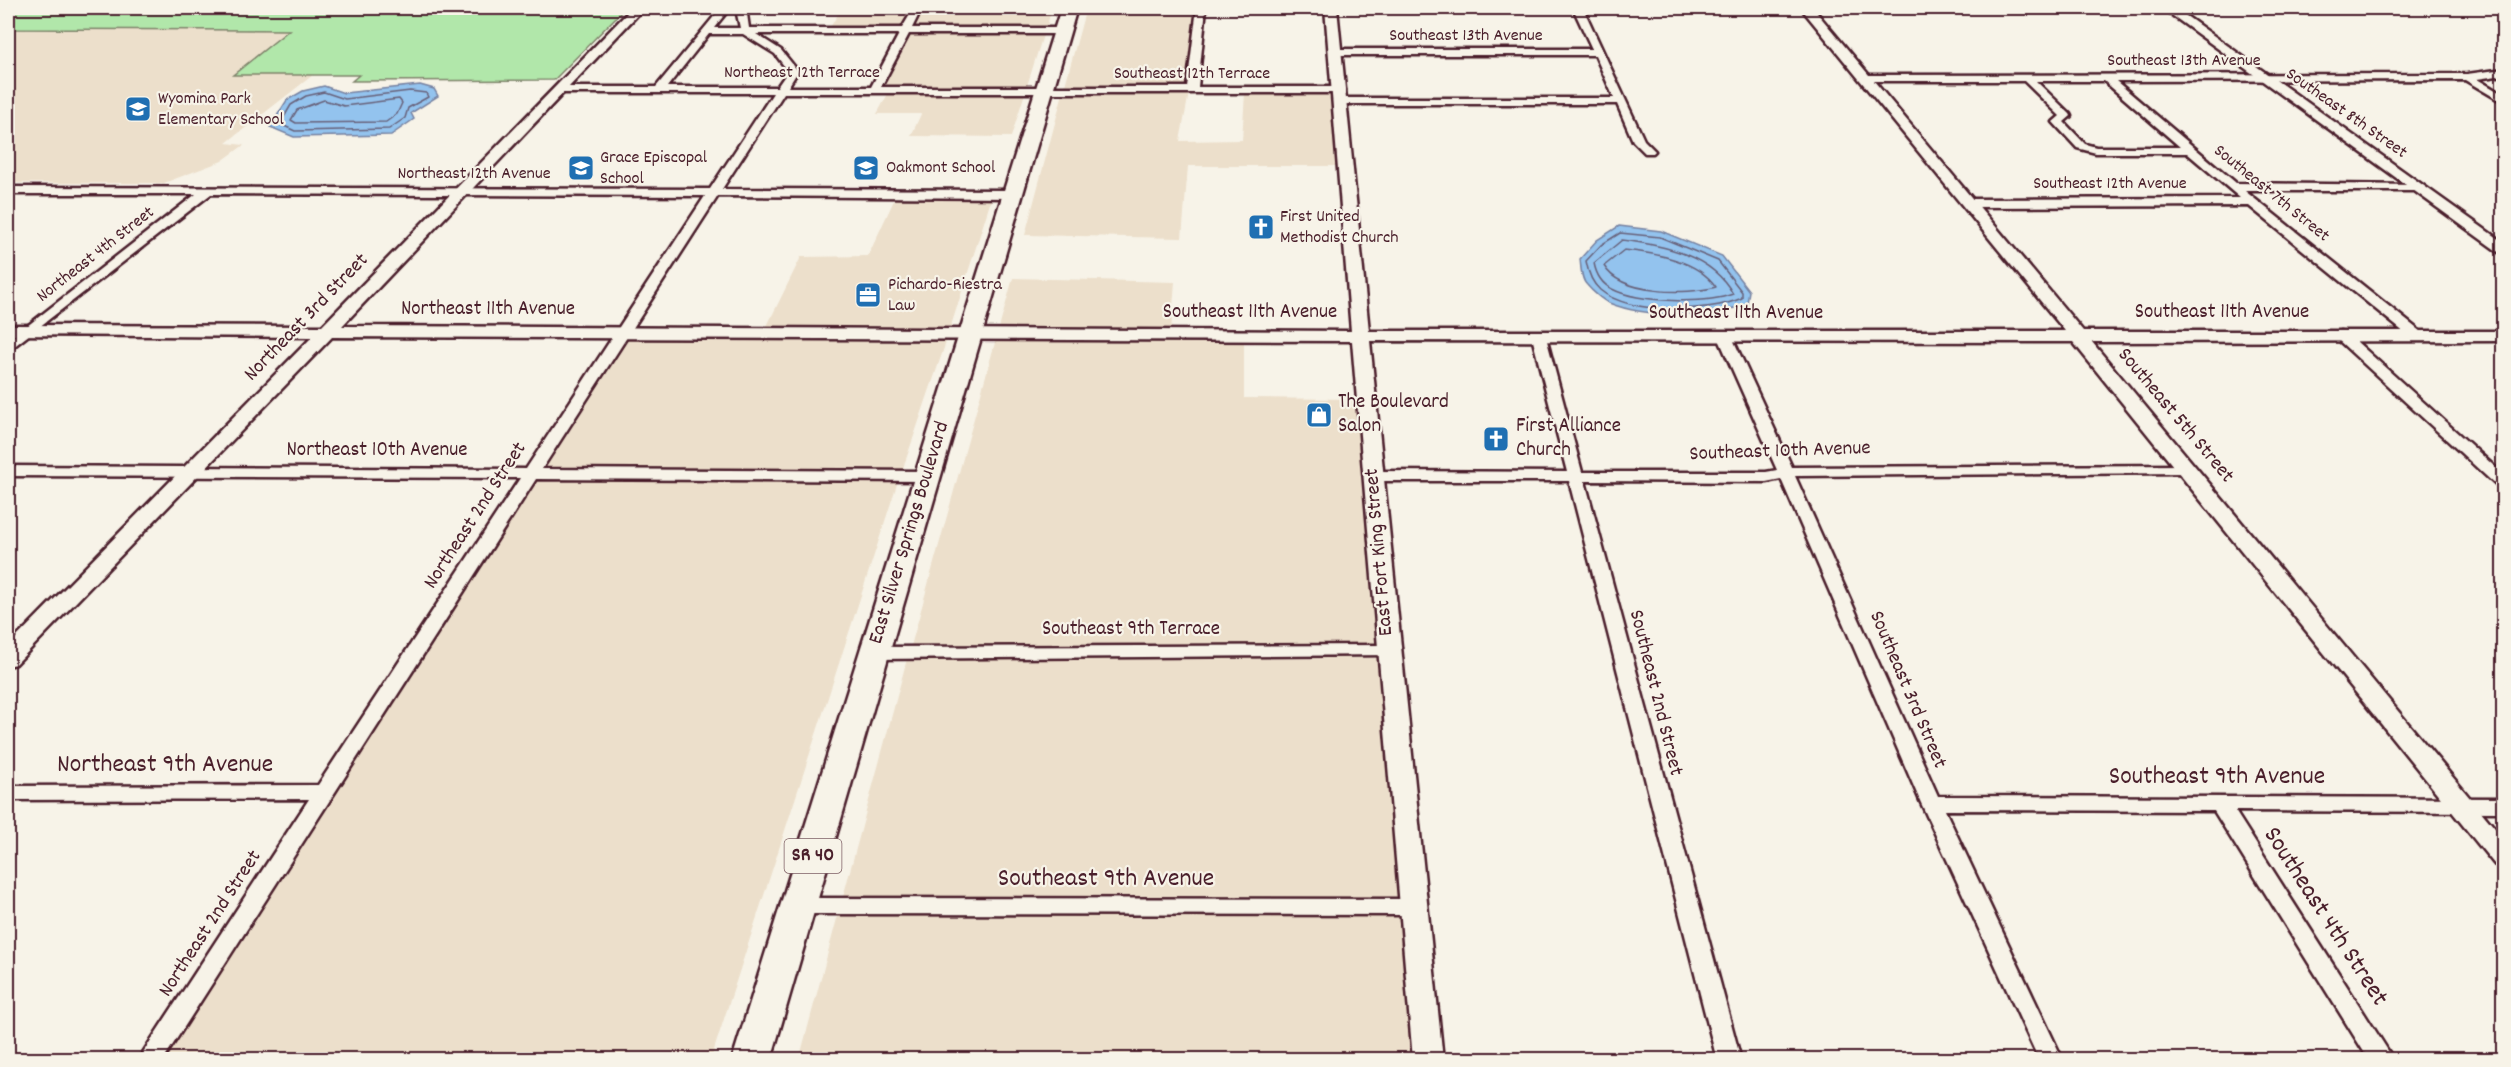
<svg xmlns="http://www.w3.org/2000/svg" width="2511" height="1067" font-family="Dekko,sans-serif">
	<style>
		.built { fill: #ecdfcb }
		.green { fill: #b1e7aa; stroke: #7e836a; stroke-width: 1.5 }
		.water { fill: #93c3ee; stroke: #7681a0; stroke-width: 1.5 }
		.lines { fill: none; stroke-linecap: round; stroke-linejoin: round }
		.shore { stroke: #676179; stroke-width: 1.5 }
		.minor-casing { stroke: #4a1f2b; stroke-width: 5 }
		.tertiary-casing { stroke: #4a1f2b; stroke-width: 5 }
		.primary-casing { stroke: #4a1f2b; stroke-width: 5 }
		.minor { fill: #f7f3e8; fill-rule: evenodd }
		.tertiary { fill: #f7f3e8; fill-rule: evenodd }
		.primary { fill: #f7f3e8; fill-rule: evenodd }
		.labels { text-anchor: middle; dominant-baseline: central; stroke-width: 4.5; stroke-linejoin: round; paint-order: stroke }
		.far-street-label { font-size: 18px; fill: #4a1f2b; stroke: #f7f3e8 }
		.far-poi-label { font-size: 18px; fill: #4a1f2b; stroke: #f7f3e8; text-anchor: start }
		.shield { fill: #f7f3e8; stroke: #7e5f64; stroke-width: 1.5 }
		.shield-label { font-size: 20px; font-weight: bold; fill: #4a1f2b }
		.street-label { font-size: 21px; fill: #4a1f2b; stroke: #f7f3e8 }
		.poi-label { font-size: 21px; fill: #4a1f2b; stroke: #f7f3e8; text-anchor: start }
		.near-street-label { font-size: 26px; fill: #4a1f2b; stroke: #f7f3e8 }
	</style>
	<rect width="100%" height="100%" fill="#f7f3e8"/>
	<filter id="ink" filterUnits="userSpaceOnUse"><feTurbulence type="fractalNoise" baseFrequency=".0167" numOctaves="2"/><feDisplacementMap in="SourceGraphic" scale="12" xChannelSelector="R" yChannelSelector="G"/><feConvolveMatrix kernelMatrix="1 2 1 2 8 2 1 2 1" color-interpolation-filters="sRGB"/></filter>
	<g filter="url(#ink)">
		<g class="built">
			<polygon points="842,8 912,8 900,29 829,29"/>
			<polygon points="924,8 1052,8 1046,29 912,29"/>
			<polygon points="1086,8 1196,8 1186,89 1064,89"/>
			<polygon points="8,29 290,30 234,75 313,75 226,143 244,145 222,161 164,183 8,183"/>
			<polygon points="910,32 1044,32 1026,89 881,88"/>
			<polygon points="889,92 1025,93 1011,137 911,136 921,114 877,114"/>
			<polygon points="1063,93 1189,93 1180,141 1242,140 1245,93 1333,94 1339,166 1188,166 1182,238 1025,235"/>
			<polygon points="896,196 992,197 949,332 765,330 801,257 868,256"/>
			<polygon points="1013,278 1175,282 1171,331 998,332"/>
			<polygon points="630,336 947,339 902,471 544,468"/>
			<polygon points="996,339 1244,339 1244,398 1357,399 1376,645 911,646"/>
			<polygon points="538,477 898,481 711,1059 165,1060"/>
			<polygon points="1378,658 1399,897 843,897 907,659"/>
			<polygon points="838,915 1400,916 1413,1059 799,1060"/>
		</g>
		<polygon class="green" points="8,8 625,8 554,80 352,81 359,75 233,75 289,30 8,29"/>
		<g class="water">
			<polygon points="420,85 434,89 438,96 411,113 414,119 391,135 294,137 270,127 287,100 303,91 324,86 344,93"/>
			<path d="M 1619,226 L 1661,231 L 1722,256 L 1749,291 L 1747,303 C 1715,319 1643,317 1609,303 C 1602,300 1592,291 1587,285 C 1581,280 1581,267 1580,259 L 1597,240 Z"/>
		</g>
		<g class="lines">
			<g class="shore">
				<polygon points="410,91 426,93 428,97 408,108 405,118 389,129 295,131 280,124 291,105 306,96 324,92 345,99"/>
				<polygon points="399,99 402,103 397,114 386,122 296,123 291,120 297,110 324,100 344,106"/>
				<path d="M 1620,233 L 1660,237 L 1718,261 L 1742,292 L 1742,298 C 1709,313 1629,315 1600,290 C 1592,283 1588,272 1586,261 L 1601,245 Z"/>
				<path d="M 1622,240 C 1663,245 1712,255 1733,294 C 1706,304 1639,303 1612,289 C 1602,284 1596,274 1594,263 Z"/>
				<path d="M 1624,250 C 1654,253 1698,260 1716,287 C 1687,295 1621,295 1604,266 Z"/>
			</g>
			<defs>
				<g id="minor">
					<path d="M 721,8 L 730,8 L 714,28 L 740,28 L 737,14 L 740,8 L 749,8 L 747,14 L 749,28 L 902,28 L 914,8 L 922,8 L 912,28 L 1063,28 L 1068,31 L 1063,34 L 909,34 L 881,87 L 1187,87 L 1197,8 L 1206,8 L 1198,87 L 1340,87 L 1345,90 L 1340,93 L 784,93 L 722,189 L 1013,190 L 1019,194 L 1013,198 L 718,196 L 542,469 L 927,471 L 935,476 L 927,481 L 536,479 L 163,1060 L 138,1060 L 309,799 L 8,800 L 8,786 L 318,785 L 520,478 L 8,476 L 8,466 L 526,469 L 705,196 L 211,194 L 8,351 L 8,341 L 196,194 L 8,194 L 8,187 L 710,189 L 773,93 L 559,93 L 554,90 L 559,87 L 656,87 ZM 709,34 L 743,34 L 775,54 L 788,71 L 777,87 L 667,87 ZM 756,34 L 899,34 L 871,87 L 788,87 L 798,71 L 781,50 Z"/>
					<polygon points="1573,8 1583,8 1644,140 1655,151 1653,153 1645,153 1633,141 1617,104 1340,104 1335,101 1340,98 1614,98 1595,55 1336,55 1331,52 1336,49 1592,49"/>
					<path d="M 2504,69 L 2504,75 L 2477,79 L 2504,95 L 2504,103 L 2465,80 L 2116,81 L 2236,183 L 2421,185 L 2421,189 L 2417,191 L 2245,191 L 2421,332 L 2423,335 L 2416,339 L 2411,338 L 2249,206 L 1969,207 L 1963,203 L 1969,199 L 2240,198 L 2187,153 L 2096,153 L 2077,148 L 2053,122 L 2060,116 L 2024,81 L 1865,81 L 1860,78 L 1865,75 L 2467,74 ZM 2036,81 L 2104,81 L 2180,147 L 2096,147 L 2085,144 L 2064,122 L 2071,116 L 2070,114 Z"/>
					<polygon points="2341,331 2346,332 2504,475 2504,489 2498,487 2336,338 2334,335"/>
					<polygon points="1539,333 1546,337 1582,472 1766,472 1777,470 1718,337 1725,333 1732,337 1792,467 2193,465 2195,468 2187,473 1795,476 1938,796 2504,798 2504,812 2235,811 2394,1060 2369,1060 2214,811 1945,810 2063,1060 2039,1060 1921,803 1781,479 1766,482 1585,481 1741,1060 1717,1060 1569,481 1374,481 1366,476 1374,471 1567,472 1532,337"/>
					<polygon points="1388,645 1397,651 1394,655 874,659 865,653 874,647"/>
					<polygon points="798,898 1413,899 1421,901 1424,907 1421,913 1413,915 798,914 790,912 787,906 790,900"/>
				</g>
				<g id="tertiary">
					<polygon points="632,8 644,8 342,326 1351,331 1325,8 1337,8 1369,331 2065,331 1801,8 1813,8 2083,331 2504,331 2504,341 2092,342 2504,839 2504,868 2495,865 2073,342 1370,341 1443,1060 1413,1060 1352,341 332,337 16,664 8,666 8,646 312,337 8,335 8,325 322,326"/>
					<polygon points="2162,8 2175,8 2504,243 2504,256"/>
				</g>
				<polygon id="primary" points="1061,8 1077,8 771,1060 732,1060"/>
			</defs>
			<use href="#minor" class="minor-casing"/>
			<use href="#tertiary" class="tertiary-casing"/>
			<use href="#primary" class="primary-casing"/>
			<use href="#minor" class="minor"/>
			<use href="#tertiary" class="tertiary"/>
			<use href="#primary" class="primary"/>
		</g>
	</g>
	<defs>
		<symbol id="school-square" viewBox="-11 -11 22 22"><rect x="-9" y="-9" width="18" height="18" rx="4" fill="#1f6fb2" stroke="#f7f3e8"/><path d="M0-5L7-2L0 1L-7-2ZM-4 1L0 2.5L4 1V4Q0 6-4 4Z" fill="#fff"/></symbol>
		<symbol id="church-square" viewBox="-11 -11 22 22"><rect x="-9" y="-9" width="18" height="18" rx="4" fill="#1f6fb2" stroke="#f7f3e8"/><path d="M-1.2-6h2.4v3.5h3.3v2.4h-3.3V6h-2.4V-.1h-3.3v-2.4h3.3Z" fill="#fff"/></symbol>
		<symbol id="office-square" viewBox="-11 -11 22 22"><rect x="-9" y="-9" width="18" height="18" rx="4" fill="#1f6fb2" stroke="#f7f3e8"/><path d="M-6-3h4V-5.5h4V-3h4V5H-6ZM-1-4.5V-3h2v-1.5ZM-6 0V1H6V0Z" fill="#fff"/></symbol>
		<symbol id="shop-square" viewBox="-11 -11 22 22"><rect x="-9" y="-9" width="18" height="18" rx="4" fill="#1f6fb2" stroke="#f7f3e8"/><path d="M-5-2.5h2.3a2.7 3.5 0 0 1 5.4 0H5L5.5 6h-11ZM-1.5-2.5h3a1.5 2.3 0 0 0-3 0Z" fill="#fff"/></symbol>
	</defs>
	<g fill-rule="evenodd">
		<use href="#school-square" x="123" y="94" width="30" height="30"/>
		<use href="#school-square" x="566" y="153" width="30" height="30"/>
		<use href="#school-square" x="851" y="153" width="30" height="30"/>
		<use href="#church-square" x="1246" y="212" width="30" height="30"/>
		<use href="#office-square" x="853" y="280" width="30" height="30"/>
		<use href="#shop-square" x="1304" y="400" width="30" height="30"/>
		<use href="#church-square" x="1481" y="424" width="30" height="30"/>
	</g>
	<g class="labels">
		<g class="far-street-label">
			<text x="1466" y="36">Southeast 13th Avenue</text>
			<text x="2184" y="61">Southeast 13th Avenue</text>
			<text x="802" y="73">Northeast 12th Terrace</text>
			<text x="1192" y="74">Southeast 12th Terrace</text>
			<text transform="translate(2346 114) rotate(35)">Southeast 8th Street</text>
			<text x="474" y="174">Northeast 12th Avenue</text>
			<text x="2110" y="184">Southeast 12th Avenue</text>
			<text transform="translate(2271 194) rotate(39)">Southeast 7th Street</text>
			<text transform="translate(96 255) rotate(-38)">Northeast 4th Street</text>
		</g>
		<g class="far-poi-label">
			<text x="158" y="99">Wyomina Park<tspan x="158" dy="21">Elementary School</tspan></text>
			<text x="600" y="158">Grace Episcopal<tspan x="600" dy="21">School</tspan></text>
			<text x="886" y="168">Oakmont School</text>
			<text x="1280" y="217">First United<tspan x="1280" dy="21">Methodist Church</tspan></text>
			<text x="888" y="285">Pichardo-Riestra<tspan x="888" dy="21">Law</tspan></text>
		</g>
		<rect class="shield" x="784.5" y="839" width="57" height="34" rx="4.5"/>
		<g class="shield-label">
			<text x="813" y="856">SR 40</text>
		</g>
		<g class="street-label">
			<text x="488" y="310">Northeast 11th Avenue</text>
			<text x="1250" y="313">Southeast 11th Avenue</text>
			<text x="2222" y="313">Southeast 11th Avenue</text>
			<text x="1736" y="314">Southeast 11th Avenue</text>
			<text transform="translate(307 318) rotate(-46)">Northeast 3rd Street</text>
			<text transform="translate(2175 416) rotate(50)">Southeast 5th Street</text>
			<text x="377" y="451">Northeast 10th Avenue</text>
			<text transform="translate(1780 452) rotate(-2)">Southeast 10th Avenue</text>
			<text transform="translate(476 516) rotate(-57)">Northeast 2nd Street</text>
			<text transform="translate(910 533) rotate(-73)">East Silver Springs Boulevard</text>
			<text transform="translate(1380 552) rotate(-95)">East Fort King Street</text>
			<text x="1131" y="630">Southeast 9th Terrace</text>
			<text transform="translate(1907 690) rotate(67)">Southeast 3rd Street</text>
			<text transform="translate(1655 693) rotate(76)">Southeast 2nd Street</text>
			<text transform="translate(211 924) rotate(-57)">Northeast 2nd Street</text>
		</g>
		<g class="poi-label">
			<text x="1338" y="403">The Boulevard<tspan x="1338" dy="24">Salon</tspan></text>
			<text x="1516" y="427">First Alliance<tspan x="1516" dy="24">Church</tspan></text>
		</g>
		<g class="near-street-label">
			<text x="165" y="765">Northeast 9th Avenue</text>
			<text x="2217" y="777">Southeast 9th Avenue</text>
			<text x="1106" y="879">Southeast 9th Avenue</text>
			<text transform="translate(2325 917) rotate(57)">Southeast 4th Street</text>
		</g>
	</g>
	<rect width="2511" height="1067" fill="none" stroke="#f7f3e8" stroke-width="30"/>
	<rect x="15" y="15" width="2481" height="1037" fill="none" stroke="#4a1f2b" stroke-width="2" filter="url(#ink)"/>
</svg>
